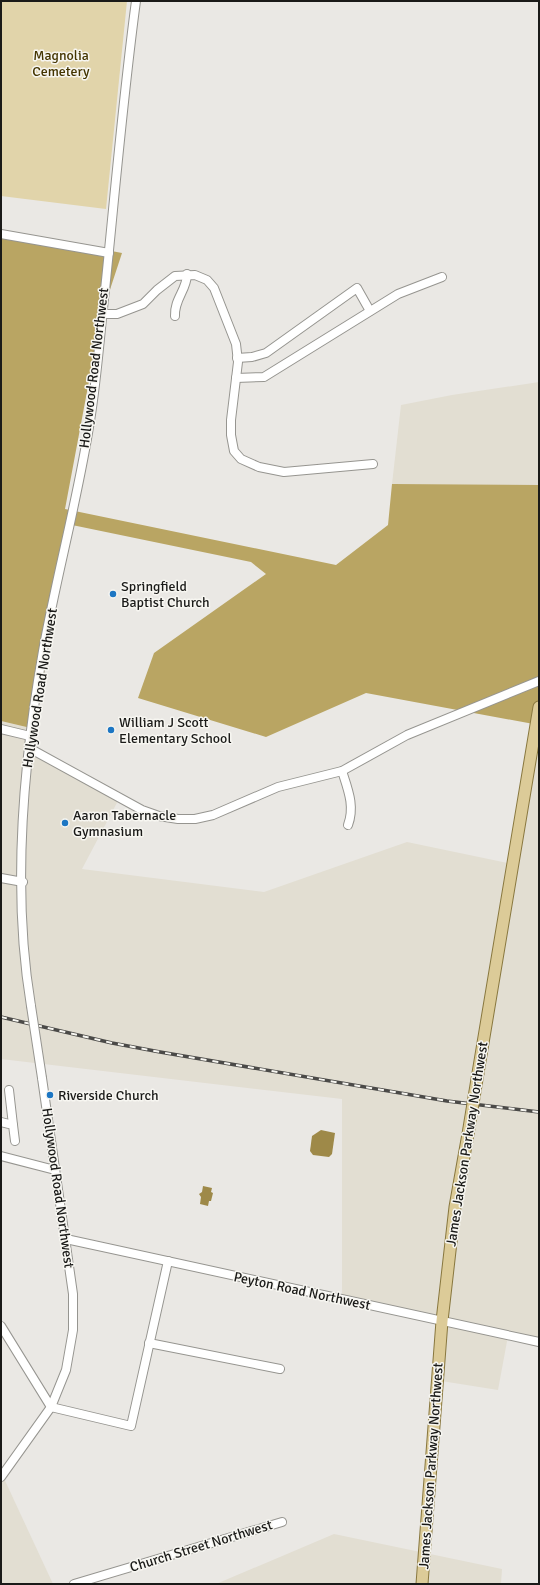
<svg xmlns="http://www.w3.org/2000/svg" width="540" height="1585" font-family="Signika,sans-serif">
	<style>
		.built { fill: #e2ded2 }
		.green { fill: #e1d4aa }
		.forest { fill: #b9a563 }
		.water { fill: #9e8948 }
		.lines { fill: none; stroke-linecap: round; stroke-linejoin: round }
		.minor-casing { stroke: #969590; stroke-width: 10 }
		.major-casing { stroke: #88773e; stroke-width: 13 }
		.minor { stroke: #fff; stroke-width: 8 }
		.major { stroke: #dccb98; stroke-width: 11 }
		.rail-casing { stroke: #4b4a48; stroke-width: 3.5 }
		.rail { stroke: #f7f6f1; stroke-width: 2; stroke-dasharray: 6; stroke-linecap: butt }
		.minor-bridge-casing { stroke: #969590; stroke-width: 10; stroke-linecap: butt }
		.major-bridge-casing { stroke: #88773e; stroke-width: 13; stroke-linecap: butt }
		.minor-bridge { stroke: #fff; stroke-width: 8 }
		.major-bridge { stroke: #dccb98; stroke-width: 11 }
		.poi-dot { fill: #1c76c3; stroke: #f7f6f1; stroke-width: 1.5 }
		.labels { text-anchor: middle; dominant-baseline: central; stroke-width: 3; stroke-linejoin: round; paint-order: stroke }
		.park-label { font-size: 14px; fill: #443500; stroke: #f7f6f1 }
		.street-label { font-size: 14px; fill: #1a1a18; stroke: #f7f6f1 }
		.poi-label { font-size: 14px; fill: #1a1a18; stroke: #f7f6f1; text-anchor: start }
	</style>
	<rect width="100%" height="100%" fill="#eae8e4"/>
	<g class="built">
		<polygon points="539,382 539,485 392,484 401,405 452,395"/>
		<polygon points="1,721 35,729 32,744 76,773 120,797 82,869 264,892 407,842 513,864 539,725 539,1343 508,1336 498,1390 435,1380 436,1320 342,1300 342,1099 1,1059"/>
		<polygon points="1,1472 53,1584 1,1584"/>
		<polygon points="334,1534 502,1569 501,1584 216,1584"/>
	</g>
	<polygon class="green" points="1,1 127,1 106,209 1,196"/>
	<polygon class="forest" points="1,230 122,253 101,317 65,509 336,565 388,525 392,484 539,485 539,725 366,693 266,737 138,698 154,653 266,574 251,562 72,525 60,575 35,729 1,721"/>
	<g class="water">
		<polygon points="321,1130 335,1133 332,1154 329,1157 313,1155 310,1151 312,1136"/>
		<polygon points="203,1186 212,1188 211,1192 213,1193 211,1201 209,1201 208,1206 200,1204 201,1197 199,1194 202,1192"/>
	</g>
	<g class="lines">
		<defs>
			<g id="minor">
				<polyline points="1,234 109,253"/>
				<polyline points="103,314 117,314 143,304 157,290 175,276 195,275 207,280 214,288 236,344 238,362 231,420 231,435 234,451 241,459 259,467 284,472 373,464"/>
				<path d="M 175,316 C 174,299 187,290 187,274"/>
				<polyline points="237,358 252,357 266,353 357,288 370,311"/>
				<polyline points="236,378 264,377 398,294 442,277"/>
				<polyline points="1,729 30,736"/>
				<polyline points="29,748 142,810 159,816 178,819 195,819 213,815 278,787 342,771 407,735 539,681"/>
				<path d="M 342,771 C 348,790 355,806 348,825"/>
				<polyline points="1,878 23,882"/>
				<path d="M 31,1006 C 12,892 23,764 43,651 C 57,574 78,498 90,421 C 97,378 100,334 105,290 C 115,193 123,97 136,1"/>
				<polyline points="9,1090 13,1125"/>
				<polyline points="1,1122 13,1125 15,1141"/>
				<polyline points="1,1156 55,1170"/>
				<polyline points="66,1239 539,1342"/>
				<polyline points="1,1326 51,1407 131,1426 168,1261"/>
				<polyline points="149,1343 280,1369"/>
				<polyline points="1,1477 51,1407 66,1370 73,1330 73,1294 42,1078"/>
				<polyline points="74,1584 282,1522"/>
			</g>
			<g id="major">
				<polyline points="478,1073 539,707"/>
				<polyline points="422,1584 442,1321 455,1207 468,1134"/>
			</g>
		</defs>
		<use href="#minor" class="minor-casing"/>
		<use href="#major" class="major-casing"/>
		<use href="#minor" class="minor"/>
		<use href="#major" class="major"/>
		<defs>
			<polyline id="rail" points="1,1017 112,1043 160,1052 447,1101 539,1112"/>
		</defs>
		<use href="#rail" class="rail-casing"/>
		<use href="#rail" class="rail"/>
		<defs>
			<polyline id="minor-bridge" points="31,1006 42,1078"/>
			<polyline id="major-bridge" points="468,1134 478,1073"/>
		</defs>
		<use href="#minor-bridge" class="minor-bridge-casing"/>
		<use href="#major-bridge" class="major-bridge-casing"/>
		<use href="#minor-bridge" class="minor-bridge"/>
		<use href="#major-bridge" class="major-bridge"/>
	</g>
	<g class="poi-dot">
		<circle cx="113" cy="594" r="4"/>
		<circle cx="111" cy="730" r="4"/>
		<circle cx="65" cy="823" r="4"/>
		<circle cx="50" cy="1095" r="4"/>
	</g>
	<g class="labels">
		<g class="park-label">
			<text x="61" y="55">Magnolia<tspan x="61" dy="16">Cemetery</tspan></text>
		</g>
		<g class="street-label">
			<text transform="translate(94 368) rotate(-83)">Hollywood Road Northwest</text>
			<text transform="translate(40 688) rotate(-81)">Hollywood Road Northwest</text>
			<text transform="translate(467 1144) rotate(-81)">James Jackson Parkway Northwest</text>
			<text transform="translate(58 1188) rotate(82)">Hollywood Road Northwest</text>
			<text transform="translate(302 1291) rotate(12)">Peyton Road Northwest</text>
			<text transform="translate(431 1466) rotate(-86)">James Jackson Parkway Northwest</text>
			<text transform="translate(201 1546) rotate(-17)">Church Street Northwest</text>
		</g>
		<g class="poi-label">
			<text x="121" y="586">Springfield<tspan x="121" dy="16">Baptist Church</tspan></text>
			<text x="119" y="722">William J Scott<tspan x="119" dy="16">Elementary School</tspan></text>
			<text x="73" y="815">Aaron Tabernacle<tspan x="73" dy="16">Gymnasium</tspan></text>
			<text x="58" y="1095">Riverside Church</text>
		</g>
	</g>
	<rect width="540" height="1585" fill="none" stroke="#1a1a18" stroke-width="4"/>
</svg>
